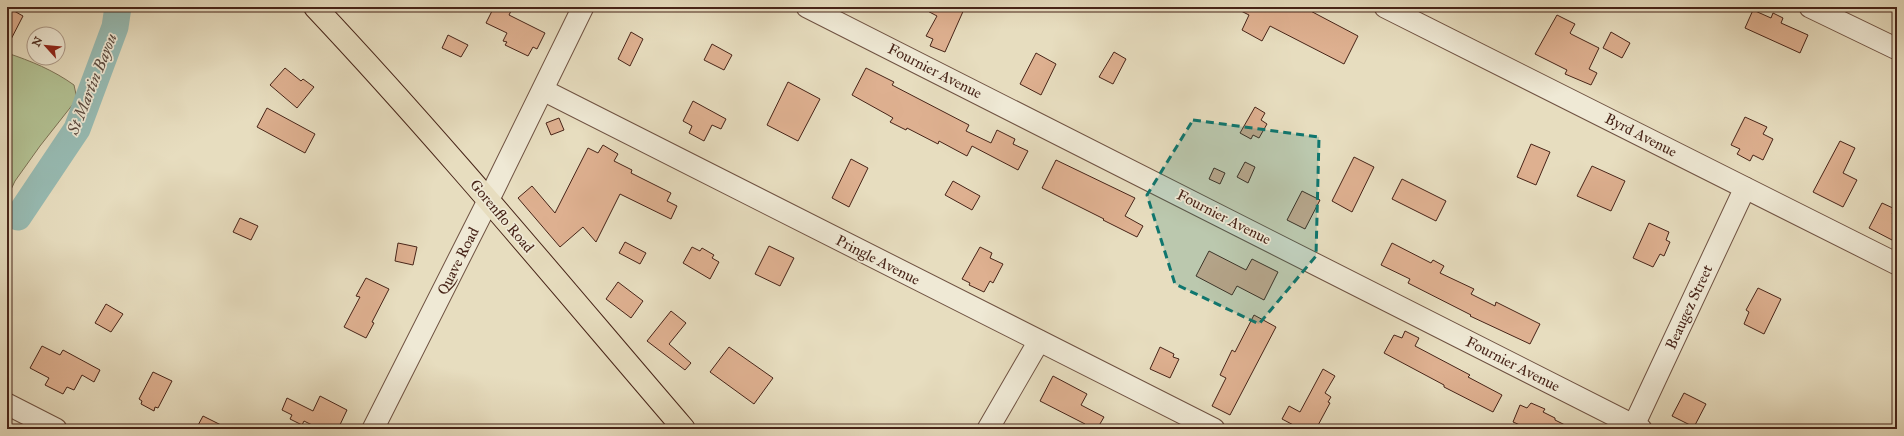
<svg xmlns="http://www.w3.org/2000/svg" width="1904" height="436" font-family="'IM FELL Great Primer',serif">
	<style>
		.green { fill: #b3c294; stroke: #7d7356 }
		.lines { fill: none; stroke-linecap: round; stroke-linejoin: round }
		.river { stroke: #97bbb3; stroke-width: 27 }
		.building { fill: #deb090; stroke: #472418 }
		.minor-casing { stroke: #6f5242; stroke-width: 23 }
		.major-casing { stroke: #472418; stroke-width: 24 }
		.minor { stroke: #efe9d5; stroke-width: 21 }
		.major { stroke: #e7ddbf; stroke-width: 22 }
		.marked { fill: #0f766e; fill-opacity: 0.2; stroke: #0f766e; stroke-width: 3; stroke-dasharray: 8 5; stroke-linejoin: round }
		.labels { text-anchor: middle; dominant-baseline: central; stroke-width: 3.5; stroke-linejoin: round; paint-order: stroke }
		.street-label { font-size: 15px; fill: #472418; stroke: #efe9d5 }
		.water-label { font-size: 16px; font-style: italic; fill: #5b4a3f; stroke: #efe9d5 }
	</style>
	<rect width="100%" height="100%" fill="#e7ddbf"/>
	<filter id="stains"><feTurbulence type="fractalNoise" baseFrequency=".005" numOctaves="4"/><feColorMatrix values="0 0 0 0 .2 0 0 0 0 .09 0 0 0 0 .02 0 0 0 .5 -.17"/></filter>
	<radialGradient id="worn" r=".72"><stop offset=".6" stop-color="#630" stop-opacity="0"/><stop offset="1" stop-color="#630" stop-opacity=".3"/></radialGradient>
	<path class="green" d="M 7,53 C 31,61 53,70 74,85 L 77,99 L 40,146 L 15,181 L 7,198 Z"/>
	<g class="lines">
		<polyline class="river" points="18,217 77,129 115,27 118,7"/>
	</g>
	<g class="building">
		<polygon points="7,7 23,16 7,47"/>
		<polygon points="494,7 513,7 509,15 545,33 537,49 533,47 528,56 505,45 507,42 503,41 507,33 486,23"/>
		<polygon points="920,7 965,7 945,52 930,46 933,39 926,36 937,16"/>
		<polygon points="1233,7 1303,7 1358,36 1344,64 1270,26 1262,41 1242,30 1249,15"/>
		<polygon points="1753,10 1771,18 1773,13 1783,18 1781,23 1808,35 1800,53 1745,28"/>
		<polygon points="1557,15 1575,24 1570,33 1571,34 1599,48 1589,69 1597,73 1591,85 1565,74 1567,70 1535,54"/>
		<polygon points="631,32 643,39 630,66 618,59"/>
		<polygon points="1611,32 1630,43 1622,58 1603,48"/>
		<polygon points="448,35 468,45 461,57 442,48"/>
		<polygon points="712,44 732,55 724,70 704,60"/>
		<polygon points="1114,52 1126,59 1113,84 1099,77"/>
		<polygon points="1036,53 1056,64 1041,95 1020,84"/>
		<polygon points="285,68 301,81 303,79 314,87 297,108 270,85"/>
		<polygon points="866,68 894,82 892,85 969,125 966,131 991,143 997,130 1015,139 1013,144 1028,151 1018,170 972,146 967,156 939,141 938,144 907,128 906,130 890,122 893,118 888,115 852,95"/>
		<polygon points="788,82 820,99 798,141 767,125"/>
		<polygon points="693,101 726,119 721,129 712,125 704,141 689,133 692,126 683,121"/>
		<polygon points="1255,107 1265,113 1261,120 1267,124 1259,138 1253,135 1251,139 1240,133"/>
		<polygon points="267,108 315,134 305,153 257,127"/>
		<polygon points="1745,117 1767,127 1763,134 1773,139 1763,160 1753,155 1750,161 1737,154 1740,149 1731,145"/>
		<polygon points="559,118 564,130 551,135 546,123"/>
		<polygon points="1840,141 1855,148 1843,173 1857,180 1843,207 1813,192"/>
		<polygon points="1531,144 1550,152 1536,185 1517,177"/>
		<polygon points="603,145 618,154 614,161 632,170 631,173 671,193 667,201 677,206 671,219 620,194 596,242 583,227 560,247 518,198 532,186 555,213 588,148 598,153"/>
		<polygon points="1354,157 1374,167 1352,212 1332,201"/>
		<polygon points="851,159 868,168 849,207 832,198"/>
		<polygon points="1056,160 1135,198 1125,216 1143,226 1137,237 1103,220 1104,219 1042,188"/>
		<polygon points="1245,162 1255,167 1248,183 1237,177"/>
		<polygon points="1592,166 1625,181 1611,211 1577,196"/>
		<polygon points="1214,168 1225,173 1220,184 1209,179"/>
		<polygon points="1402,179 1446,201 1436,221 1392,199"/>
		<polygon points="953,181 980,196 972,210 945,195"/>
		<polygon points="1302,191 1320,200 1305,229 1287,220"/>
		<polygon points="1882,203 1895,209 1892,214 1897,217 1897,230 1892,240 1869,228"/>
		<polygon points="240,218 258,226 251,240 233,232"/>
		<polygon points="1649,223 1669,232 1666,240 1670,242 1664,256 1660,254 1653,267 1633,258"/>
		<polygon points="625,242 646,253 640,264 619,253"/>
		<polygon points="398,243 417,247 413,265 395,261"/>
		<polygon points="1392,243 1431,263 1433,260 1444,266 1440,273 1474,289 1471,294 1495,306 1496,302 1540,324 1530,344 1470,316 1471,315 1408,283 1410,279 1381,265"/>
		<polygon points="769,246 794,258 780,286 755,274"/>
		<polygon points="692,247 700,251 702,248 714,255 712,258 719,262 710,279 683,263"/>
		<polygon points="980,247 992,253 990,258 1003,264 993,283 990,281 984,292 969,285 970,283 962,279"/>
		<polygon points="1209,251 1246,270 1252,259 1278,272 1264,300 1237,286 1232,295 1196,276"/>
		<polygon points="366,278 389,289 372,322 374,323 366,338 344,327 360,297 356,296"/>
		<polygon points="618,282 643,301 631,318 606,299"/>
		<polygon points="1758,288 1781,299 1764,334 1744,324 1749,312 1746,310"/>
		<polygon points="106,304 123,314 111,332 95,323"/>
		<polygon points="671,311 686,323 669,344 691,363 685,370 647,341"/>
		<polygon points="1254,315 1276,327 1230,415 1212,406 1226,378 1220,375 1232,350 1235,352"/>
		<polygon points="1405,331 1419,338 1415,346 1470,375 1468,377 1502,395 1493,412 1444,387 1444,385 1384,353 1394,335 1402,338"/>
		<polygon points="42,346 60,355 63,350 100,370 94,382 82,375 74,390 67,387 63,394 45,385 49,378 30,368"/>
		<polygon points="729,347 773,378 754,404 710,372"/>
		<polygon points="1160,347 1174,354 1173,357 1179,359 1170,378 1150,369"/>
		<polygon points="1323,369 1335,376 1325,393 1331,397 1328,402 1330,403 1316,429 1301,429 1282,419 1289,406 1300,412"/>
		<polygon points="153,372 172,381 158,408 155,407 154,411 141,404 142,401 139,399"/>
		<polygon points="1053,376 1087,394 1081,405 1104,417 1097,429 1083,429 1085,424 1040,401"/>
		<polygon points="1684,393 1706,404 1694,427 1672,416"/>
		<polygon points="320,396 347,410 338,429 320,429 304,421 302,425 290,419 292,415 282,410 287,398 313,411"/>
		<polygon points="1531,403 1545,409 1543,412 1555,418 1555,420 1573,429 1529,429 1513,422 1520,405 1527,408"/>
		<polygon points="203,416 229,429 196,429"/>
	</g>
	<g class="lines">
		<defs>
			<g id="minor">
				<polyline points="807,7 1641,429"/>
				<polyline points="1385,7 1897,264"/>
				<polyline points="1810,7 1897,49"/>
				<polyline points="543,90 1214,429"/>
				<polyline points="7,404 56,429"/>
				<polyline points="1634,425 1745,188"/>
				<polyline points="373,429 488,201 583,7"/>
				<polyline points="988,429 1039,341"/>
			</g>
			<path id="major" d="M 315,7 C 443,143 562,287 684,429"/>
		</defs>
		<use href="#minor" class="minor-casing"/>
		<use href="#major" class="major-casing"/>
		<use href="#minor" class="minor"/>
		<use href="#major" class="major"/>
	</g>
	<path class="marked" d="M 1193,120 L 1319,137 L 1316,256 L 1259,324 L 1175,284 L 1147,195 Z"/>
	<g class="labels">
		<g class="street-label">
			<text transform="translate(935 71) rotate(27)">Fournier Avenue</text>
			<text transform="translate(1641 135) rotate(27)">Byrd Avenue</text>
			<text transform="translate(502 216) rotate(50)">Gorenflo Road</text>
			<text transform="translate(1224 217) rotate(27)">Fournier Avenue</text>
			<text transform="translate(878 260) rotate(27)">Pringle Avenue</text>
			<text transform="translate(458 261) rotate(-63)">Quave Road</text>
			<text transform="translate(1689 307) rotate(-65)">Beaugez Street</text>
			<text transform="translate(1513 364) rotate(27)">Fournier Avenue</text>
		</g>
		<g class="water-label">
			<text transform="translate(92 84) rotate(-68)">St Martin Bayou</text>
		</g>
	</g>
	<rect width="1904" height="436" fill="none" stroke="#e7ddbf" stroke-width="24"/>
	<rect x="8" y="8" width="1888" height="420" fill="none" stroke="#472418" stroke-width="2"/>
	<rect x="12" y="12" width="1880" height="412" fill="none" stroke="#472418"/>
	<g transform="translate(46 46) rotate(297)"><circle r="19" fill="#efe9d5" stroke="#ac9a89"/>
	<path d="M0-3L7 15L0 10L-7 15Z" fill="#8f2418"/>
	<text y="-6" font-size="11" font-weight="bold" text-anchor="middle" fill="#472418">N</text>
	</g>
	<rect width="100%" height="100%" filter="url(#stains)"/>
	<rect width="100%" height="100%" fill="url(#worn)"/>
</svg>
